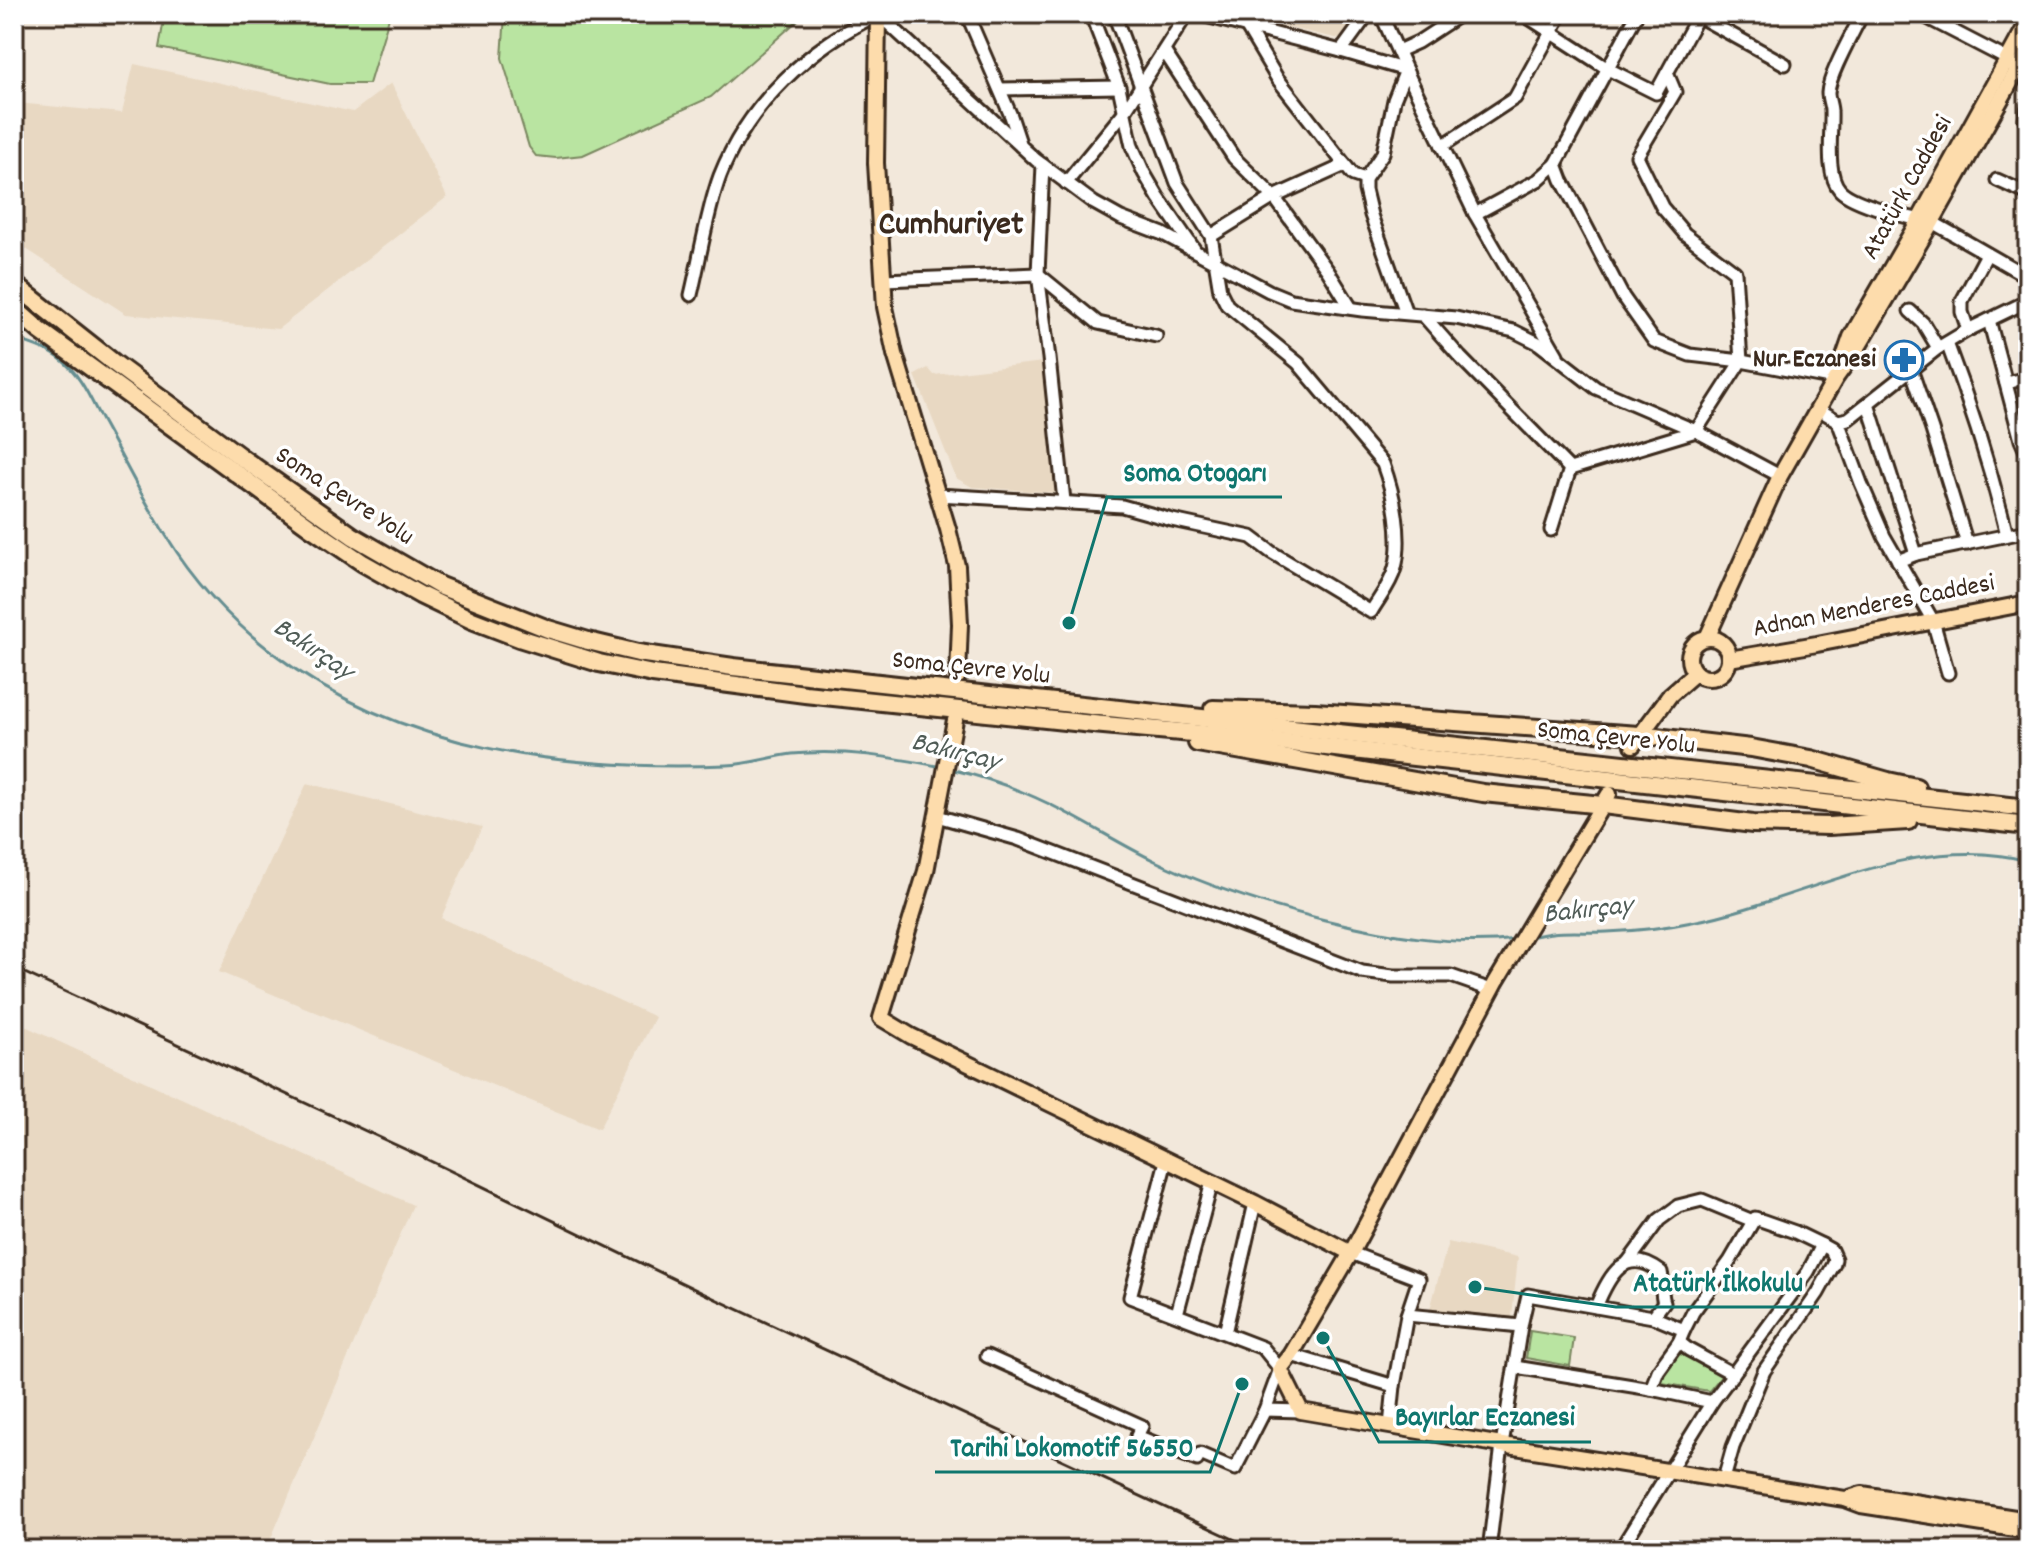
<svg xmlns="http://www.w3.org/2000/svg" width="2042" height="1564" font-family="Dekko,sans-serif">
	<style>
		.built { fill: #e8d8c2 }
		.green { fill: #b9e4a1; stroke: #7a8760; stroke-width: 2 }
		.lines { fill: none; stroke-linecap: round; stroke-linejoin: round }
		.stream { stroke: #658e91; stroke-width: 3 }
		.minor-casing { stroke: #3b2a1e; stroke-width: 17 }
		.major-casing { stroke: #3b2a1e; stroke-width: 20 }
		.highway-casing { stroke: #3b2a1e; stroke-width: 22 }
		.minor { stroke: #fff; stroke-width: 11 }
		.major { stroke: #fddcac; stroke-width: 14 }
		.highway { stroke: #fddcac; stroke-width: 16 }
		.rail { stroke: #3b2a1e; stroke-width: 3 }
		.labels { text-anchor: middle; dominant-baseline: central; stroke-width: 7; stroke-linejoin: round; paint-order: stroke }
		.street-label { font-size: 26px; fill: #3b2a1e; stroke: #fff }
		.poi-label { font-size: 26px; font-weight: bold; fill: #3b2a1e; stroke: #fff; text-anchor: end }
		.water-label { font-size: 28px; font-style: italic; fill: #505c57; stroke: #fff }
		.district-label { font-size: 34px; font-weight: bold; fill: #3b2a1e; stroke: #fff }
		.leader { fill: none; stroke: #0f766e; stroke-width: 3 }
		.callout-dot { fill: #0f766e; stroke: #fff; stroke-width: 3 }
		.callout-label { font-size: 28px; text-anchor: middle; font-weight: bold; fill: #0f766e; stroke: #fff; stroke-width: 7; stroke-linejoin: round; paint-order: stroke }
	</style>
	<rect width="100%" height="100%" fill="#f2e8db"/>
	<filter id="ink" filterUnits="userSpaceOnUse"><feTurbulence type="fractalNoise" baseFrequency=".0125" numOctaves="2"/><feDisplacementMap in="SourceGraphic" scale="16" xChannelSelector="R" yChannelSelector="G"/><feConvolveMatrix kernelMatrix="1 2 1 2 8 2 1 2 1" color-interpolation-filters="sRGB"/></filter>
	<g filter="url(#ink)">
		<g class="built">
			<polygon points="1225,14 1360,14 1345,40"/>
			<polygon points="134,64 353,112 391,83 447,197 278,329 126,314 14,241 14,125 17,103 122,113"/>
			<polygon points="1043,362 1060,493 972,487 956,478 915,375 928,368 934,375"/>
			<polygon points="307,783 482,827 441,918 655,1017 599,1129 219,972"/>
			<polygon points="14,1021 413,1205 266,1550 14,1550"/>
			<polygon points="1448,1242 1518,1257 1511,1326 1428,1317"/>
		</g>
		<g class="green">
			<polygon points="165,14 390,14 369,84 330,84 159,48"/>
			<polygon points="505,14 805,14 711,97 583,155 556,158 536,156 529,147 502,58"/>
			<polygon points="1530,1331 1574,1338 1570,1366 1526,1358"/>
			<polygon points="1678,1353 1724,1373 1709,1391 1662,1383 1659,1376"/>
		</g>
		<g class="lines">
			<g class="stream">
				<path d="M 14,338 C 29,344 46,348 58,357 C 80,373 90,398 102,421 C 124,460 143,500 167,537 C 195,582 231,621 273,653 C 401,752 570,771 727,765 C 749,764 770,757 792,754 C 843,749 893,757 942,767"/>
				<path d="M 950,769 C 989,778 1027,792 1063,811 C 1094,827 1122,845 1153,860 C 1208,887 1266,905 1325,920 C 1388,935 1452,947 1517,939"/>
				<path d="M 1528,937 C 1536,936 1544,934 1552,933 C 1570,931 1589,933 1607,932 C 1635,931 1664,928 1692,922 C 1802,901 1914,830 2028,861"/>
			</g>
			<defs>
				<g id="minor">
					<polyline points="878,14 1036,160 1094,203 1121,218 1163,234 1269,291 1291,300 1362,310 1456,318 1514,331 1538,343 1596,388 1696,431 1780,476"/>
					<polyline points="967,14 1011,116 1021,146"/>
					<polyline points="1091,14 1119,87 1132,146 1144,173 1158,197 1194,249"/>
					<polyline points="1198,14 1341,51 1406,70 1394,100 1383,153 1365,179 1365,190 1371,215 1406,313"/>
					<polyline points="1381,14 1411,81 1475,214 1557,355"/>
					<polyline points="1523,14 1608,69 1656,93 1698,16 1695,14"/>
					<polyline points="1637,14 1556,164 1562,180 1623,297 1654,341 1690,355 1741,361 1835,379"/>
					<polyline points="1699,14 1698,16 1785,64"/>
					<path d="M 1862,14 C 1853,33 1829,74 1828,93 C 1828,99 1831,106 1831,111 C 1832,132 1825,174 1840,190 C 1853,204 1912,219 1932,222 L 2028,277"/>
					<polyline points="1920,14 2007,59 2017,71 2028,77"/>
					<polyline points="1246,26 1277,78 1345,165 1353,175 1365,179"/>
					<polyline points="1164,51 1234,158 1274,197 1328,271 1351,308"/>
					<polyline points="1341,51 1368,14"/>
					<polyline points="1398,51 1418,42 1461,14"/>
					<polyline points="1000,89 1119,87"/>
					<polyline points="2028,105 2025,120 2028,121"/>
					<polyline points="1442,146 1515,98 1561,14"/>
					<polyline points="1043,165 1038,274 1049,358 1064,501"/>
					<polyline points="1997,180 2028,194"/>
					<polyline points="1066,183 1125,111 1187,14"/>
					<polyline points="1475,214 1538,180 1556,164"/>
					<polyline points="1211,236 1274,197 1345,165"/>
					<polyline points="883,280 1038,274 1098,323 1156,336"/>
					<path d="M 691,295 C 700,258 707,211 720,176 C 748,104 810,46 879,14"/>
					<polyline points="1910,311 1923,323 1938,348"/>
					<polyline points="1423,315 1460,357 1570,469"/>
					<polyline points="1989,320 2021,440 2025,449 2028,449"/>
					<polyline points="1968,330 1962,312 1962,301 1987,254"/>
					<path d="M 1947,343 C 1971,406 1991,470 2007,535"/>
					<polyline points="1911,369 1932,430 1967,544"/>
					<polyline points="2006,383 2028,378"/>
					<polyline points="1868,404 1916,554"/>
					<polyline points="1818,409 1838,421 1848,419 1938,348 1968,330 2028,301"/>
					<polyline points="1838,421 1861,483 1884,536 1933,621 1948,673"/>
					<path d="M 938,495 L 1122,506 L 1172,520 L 1251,537 L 1271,552 L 1371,612 C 1379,598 1391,584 1395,568 C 1403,537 1394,494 1383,464 L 1298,363 L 1227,305 L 1220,291 L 1211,236 L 1177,183 L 1114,14"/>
					<polyline points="1551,530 1570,469 1696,431 1741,361 1735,272 1685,234 1662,207 1637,156 1675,92 1667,73"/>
					<polyline points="1898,561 1916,554 2028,531"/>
					<polyline points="937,816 1018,839 1362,972 1393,976 1451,976 1491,990"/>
					<polyline points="1166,1161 1130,1297 1263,1348 1280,1369 1265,1410 1301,1411"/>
					<polyline points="1351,1253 1419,1279 1407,1315 1394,1386"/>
					<polyline points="1628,1262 1659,1220 1678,1206 1702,1200 1753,1221"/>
					<path d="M 1596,1307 C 1609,1275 1625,1245 1661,1272 C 1664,1283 1660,1292 1664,1302 L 1653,1317"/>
					<polyline points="1177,1314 1212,1182"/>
					<polyline points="1407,1315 1521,1326 1502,1445 1489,1550"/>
					<polyline points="1684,1330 1693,1312 1730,1261 1755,1218 1795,1232 1822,1245 1808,1272 1733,1374"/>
					<polyline points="1225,1333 1255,1203"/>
					<polyline points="1679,1342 1689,1350 1733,1374 1712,1402"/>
					<polyline points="1291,1355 1394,1386 1390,1426"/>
					<polyline points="987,1356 1142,1426 1137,1436 1197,1460 1200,1454 1235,1469 1265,1410"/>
					<polyline points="1515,1367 1651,1389 1658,1371 1679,1342 1684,1330 1653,1317 1528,1295 1521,1326"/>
					<polyline points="1724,1479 1733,1447 1764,1371 1818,1293 1834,1264 1835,1259 1831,1250 1822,1245"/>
					<polyline points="1620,1550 1712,1402 1651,1389"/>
				</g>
				<g id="major">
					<polyline points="878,14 876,163 885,307 895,354 948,529 957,566 960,624 958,676"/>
					<polyline points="1843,360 1851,337 1919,220 2028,22"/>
					<polyline points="1707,638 1780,476 1835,379 1860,344 1932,222 2028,51"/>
					<circle cx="1709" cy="658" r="20"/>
					<polyline points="1729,659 1817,644 2028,603"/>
					<polyline points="955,720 926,871 881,1018 911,1036 1255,1203 1351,1253"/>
					<polyline points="1633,745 1670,695 1695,673"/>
					<polyline points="1609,794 1496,982 1351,1253 1291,1355 1280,1369 1301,1411 1502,1445 1845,1499 1861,1505 2028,1531"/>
					<polyline points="1846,1499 1862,1494 2028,1520"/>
				</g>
				<g id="highway">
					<polyline points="14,284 114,363 242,458 353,536 440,586 548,629 588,641 638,653 733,667 2028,808"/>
					<polyline points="14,308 39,330 313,529 363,563 420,595 472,620 519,638 599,663 653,674 805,694 1093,724 1236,737 2028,826"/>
					<polyline points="1213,709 1315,712 1639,735 1751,748 1811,759 1888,781 1916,787"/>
					<polyline points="1197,743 1483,793 1603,805 1753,824 1829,826 1908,821"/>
				</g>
			</defs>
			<use href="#minor" class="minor-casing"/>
			<use href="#major" class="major-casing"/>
			<use href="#highway" class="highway-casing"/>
			<use href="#minor" class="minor"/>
			<use href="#major" class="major"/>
			<use href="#highway" class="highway"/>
			<polyline class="rail" points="14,968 424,1158 707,1295 1257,1550"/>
		</g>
	</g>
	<defs>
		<symbol id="pharmacy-ring" viewBox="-11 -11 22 22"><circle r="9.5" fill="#fff" stroke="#1f6fb2" stroke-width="1.5"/><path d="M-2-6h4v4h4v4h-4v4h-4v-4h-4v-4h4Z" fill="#1f6fb2"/></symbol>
	</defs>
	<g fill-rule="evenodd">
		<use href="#pharmacy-ring" x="1882" y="338" width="44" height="44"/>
	</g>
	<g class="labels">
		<g class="street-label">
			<text transform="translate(1908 188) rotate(-61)">Atatürk Caddesi</text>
			<text transform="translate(344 497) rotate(33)">Soma Çevre Yolu</text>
			<text transform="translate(1874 607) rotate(-11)">Adnan Menderes Caddesi</text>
			<text transform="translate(971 669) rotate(6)">Soma Çevre Yolu</text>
			<text transform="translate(1616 739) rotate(6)">Soma Çevre Yolu</text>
		</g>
		<g class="poi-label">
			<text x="1876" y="360">Nur Eczanesi</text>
		</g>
		<g class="water-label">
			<text transform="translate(312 651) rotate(34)">Bakırçay</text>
			<text transform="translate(955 754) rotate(14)">Bakırçay</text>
			<text transform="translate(1588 912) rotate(-6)">Bakırçay</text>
		</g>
		<g class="district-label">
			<text x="951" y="226">Cumhuriyet</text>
		</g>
	</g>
	<path class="leader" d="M1069 623L1107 497H1282M1475 1287L1616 1307H1819M1323 1338L1379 1442H1591M1242 1384L1210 1472H935"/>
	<g class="callout-dot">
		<circle cx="1069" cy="623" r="8"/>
		<circle cx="1475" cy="1287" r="8"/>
		<circle cx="1323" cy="1338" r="8"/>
		<circle cx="1242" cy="1384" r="8"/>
	</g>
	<g class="callout-label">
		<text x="1195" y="481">Soma Otogarı</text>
		<text x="1718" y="1291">Atatürk İlkokulu</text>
		<text x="1485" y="1425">Bayırlar Eczanesi</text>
		<text x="1072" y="1456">Tarihi Lokomotif 56550</text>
	</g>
	<rect width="2042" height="1564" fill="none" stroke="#fff" stroke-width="48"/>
	<rect x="24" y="24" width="1994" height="1516" fill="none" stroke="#3b2a1e" stroke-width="3" filter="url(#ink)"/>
</svg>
